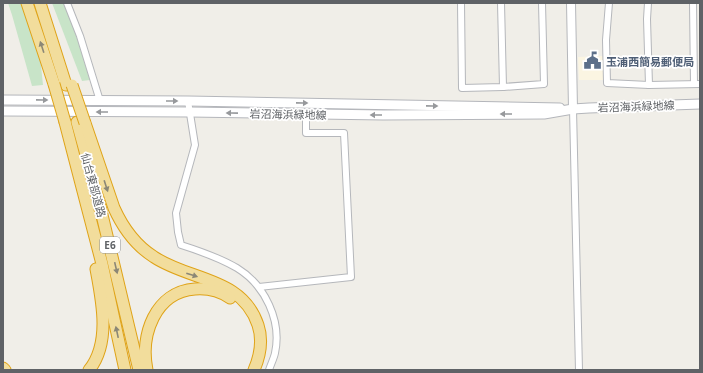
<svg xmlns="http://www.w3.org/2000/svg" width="703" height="373" font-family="'Open Sans','Noto Sans JP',sans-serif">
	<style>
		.commercial { fill: #fbf5e2 }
		.green { fill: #c8e4c8 }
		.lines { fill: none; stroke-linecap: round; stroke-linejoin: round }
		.minor-casing { stroke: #b5b7bb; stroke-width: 8 }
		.tertiary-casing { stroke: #b5b7bb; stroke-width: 10 }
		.secondary-casing { stroke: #b4b6bb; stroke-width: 11 }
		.motorway-casing { stroke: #dfa318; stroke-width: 13 }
		.minor { stroke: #fff; stroke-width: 6 }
		.tertiary { stroke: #fff; stroke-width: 8 }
		.secondary { stroke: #fff; stroke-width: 9 }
		.motorway { stroke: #f2dd9c; stroke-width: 11 }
		.motorway-bridge-casing { stroke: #dfa318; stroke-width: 13; stroke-linecap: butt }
		.motorway-bridge { stroke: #f2dd9c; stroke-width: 11 }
		.oneway { fill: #8b8776 }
		.oneway2 { fill: #97999c }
		.labels { text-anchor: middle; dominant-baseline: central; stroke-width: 3.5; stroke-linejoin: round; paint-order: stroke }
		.shield { fill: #fff; stroke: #8f9194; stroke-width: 1 }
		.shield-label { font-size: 10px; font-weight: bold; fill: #5f6266 }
		.service-label { font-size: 11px; font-weight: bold; fill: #4e5e75; stroke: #fff; text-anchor: start }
		.street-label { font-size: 11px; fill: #5f6266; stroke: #fff }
	</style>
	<rect width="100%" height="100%" fill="#f0eee8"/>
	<polygon class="commercial" points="603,56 604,80 579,80 578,57"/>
	<g class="green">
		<polygon points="8,3 22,3 40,56 43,85 32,86 12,15"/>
		<polygon points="52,3 64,3 76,35 90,80 82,81"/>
	</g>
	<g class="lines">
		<defs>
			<g id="minor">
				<polyline points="67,3 80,36 100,101"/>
				<polyline points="461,3 462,88 503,87 544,84 542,3"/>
				<polyline points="501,3 503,87"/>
				<polyline points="609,3 606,40 607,83 649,85 700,84"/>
				<polyline points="648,3 647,19 649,85"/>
				<polyline points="693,3 694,84"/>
				<path d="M 188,101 L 195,145 L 176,213 L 178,232 L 181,245 C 200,251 220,258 237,268 C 265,285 282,321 275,353 C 274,358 271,364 269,370"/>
				<polyline points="573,109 579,370"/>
				<polyline points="259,287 351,277 344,133 306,133 306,115"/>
			</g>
			<polyline id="tertiary" points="571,3 573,109"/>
			<g id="secondary">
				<polyline points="3,100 188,101 560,108"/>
				<polyline points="3,111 190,112 383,115 544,114 573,109 589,108 700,104"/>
			</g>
			<g id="motorway">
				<polyline points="27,3 54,84"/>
				<polyline points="40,3 66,85"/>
				<polyline points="65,122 102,264 125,370"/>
				<polyline points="77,122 98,198 139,370"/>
				<path d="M 85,123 L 114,208 C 123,228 135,245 154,257 C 190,281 242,277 258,325 C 263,340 260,356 254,370"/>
				<polyline points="3,368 5,370"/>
				<path d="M 89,370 C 111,343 102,301 96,269"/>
				<path d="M 147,370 C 140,335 155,292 195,289 C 208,288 220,291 230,298"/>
			</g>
		</defs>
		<use href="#minor" class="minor-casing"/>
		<use href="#tertiary" class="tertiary-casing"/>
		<use href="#secondary" class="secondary-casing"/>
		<use href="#motorway" class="motorway-casing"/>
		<use href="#minor" class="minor"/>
		<use href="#tertiary" class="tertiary"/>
		<use href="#secondary" class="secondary"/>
		<use href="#motorway" class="motorway"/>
		<defs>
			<g id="motorway-bridge">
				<polyline points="54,84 65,122"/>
				<polyline points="72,85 85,123"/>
			</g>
		</defs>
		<use href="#motorway-bridge" class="motorway-bridge-casing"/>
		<use href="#motorway-bridge" class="motorway-bridge"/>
	</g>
	<defs><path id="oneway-solid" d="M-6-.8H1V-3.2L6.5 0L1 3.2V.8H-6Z"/></defs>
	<g class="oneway">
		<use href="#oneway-solid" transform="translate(42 47) rotate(-108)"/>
		<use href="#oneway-solid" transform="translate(106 186) rotate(72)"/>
		<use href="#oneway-solid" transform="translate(116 268) rotate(77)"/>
		<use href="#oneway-solid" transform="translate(192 275) rotate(18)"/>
		<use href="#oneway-solid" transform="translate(117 332) rotate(-102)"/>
	</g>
	<g class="oneway2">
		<use href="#oneway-solid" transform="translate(42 100) rotate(1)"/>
		<use href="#oneway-solid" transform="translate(172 101)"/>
		<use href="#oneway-solid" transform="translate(302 103) rotate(1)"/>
		<use href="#oneway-solid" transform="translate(432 106) rotate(1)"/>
		<use href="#oneway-solid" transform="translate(102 112) rotate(-180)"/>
		<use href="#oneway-solid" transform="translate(232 113) rotate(-179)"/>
		<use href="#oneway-solid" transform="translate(506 114) rotate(180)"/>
		<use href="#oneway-solid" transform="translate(376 115) rotate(-180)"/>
	</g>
	<defs>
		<symbol id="civic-bare" viewBox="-9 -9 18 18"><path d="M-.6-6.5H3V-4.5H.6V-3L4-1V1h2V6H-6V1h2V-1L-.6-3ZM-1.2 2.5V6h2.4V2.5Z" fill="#5c6f8a" stroke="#fff" stroke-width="2.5" paint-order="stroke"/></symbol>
	</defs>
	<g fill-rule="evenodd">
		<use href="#civic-bare" x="580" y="48" width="25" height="25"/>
	</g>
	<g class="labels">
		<rect class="shield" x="100" y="237" width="20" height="16" rx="3"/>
		<g class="shield-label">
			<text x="110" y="245">E6</text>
		</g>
		<g class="service-label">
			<text x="606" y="61">玉浦西簡易郵便局</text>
		</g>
		<g class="street-label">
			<text transform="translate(636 106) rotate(-2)">岩沼海浜緑地線</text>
			<text transform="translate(288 114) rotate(1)">岩沼海浜緑地線</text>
			<text transform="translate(94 185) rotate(75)">仙台東部道路</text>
		</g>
	</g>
	<rect width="703" height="373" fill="none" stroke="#5f6266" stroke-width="8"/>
</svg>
